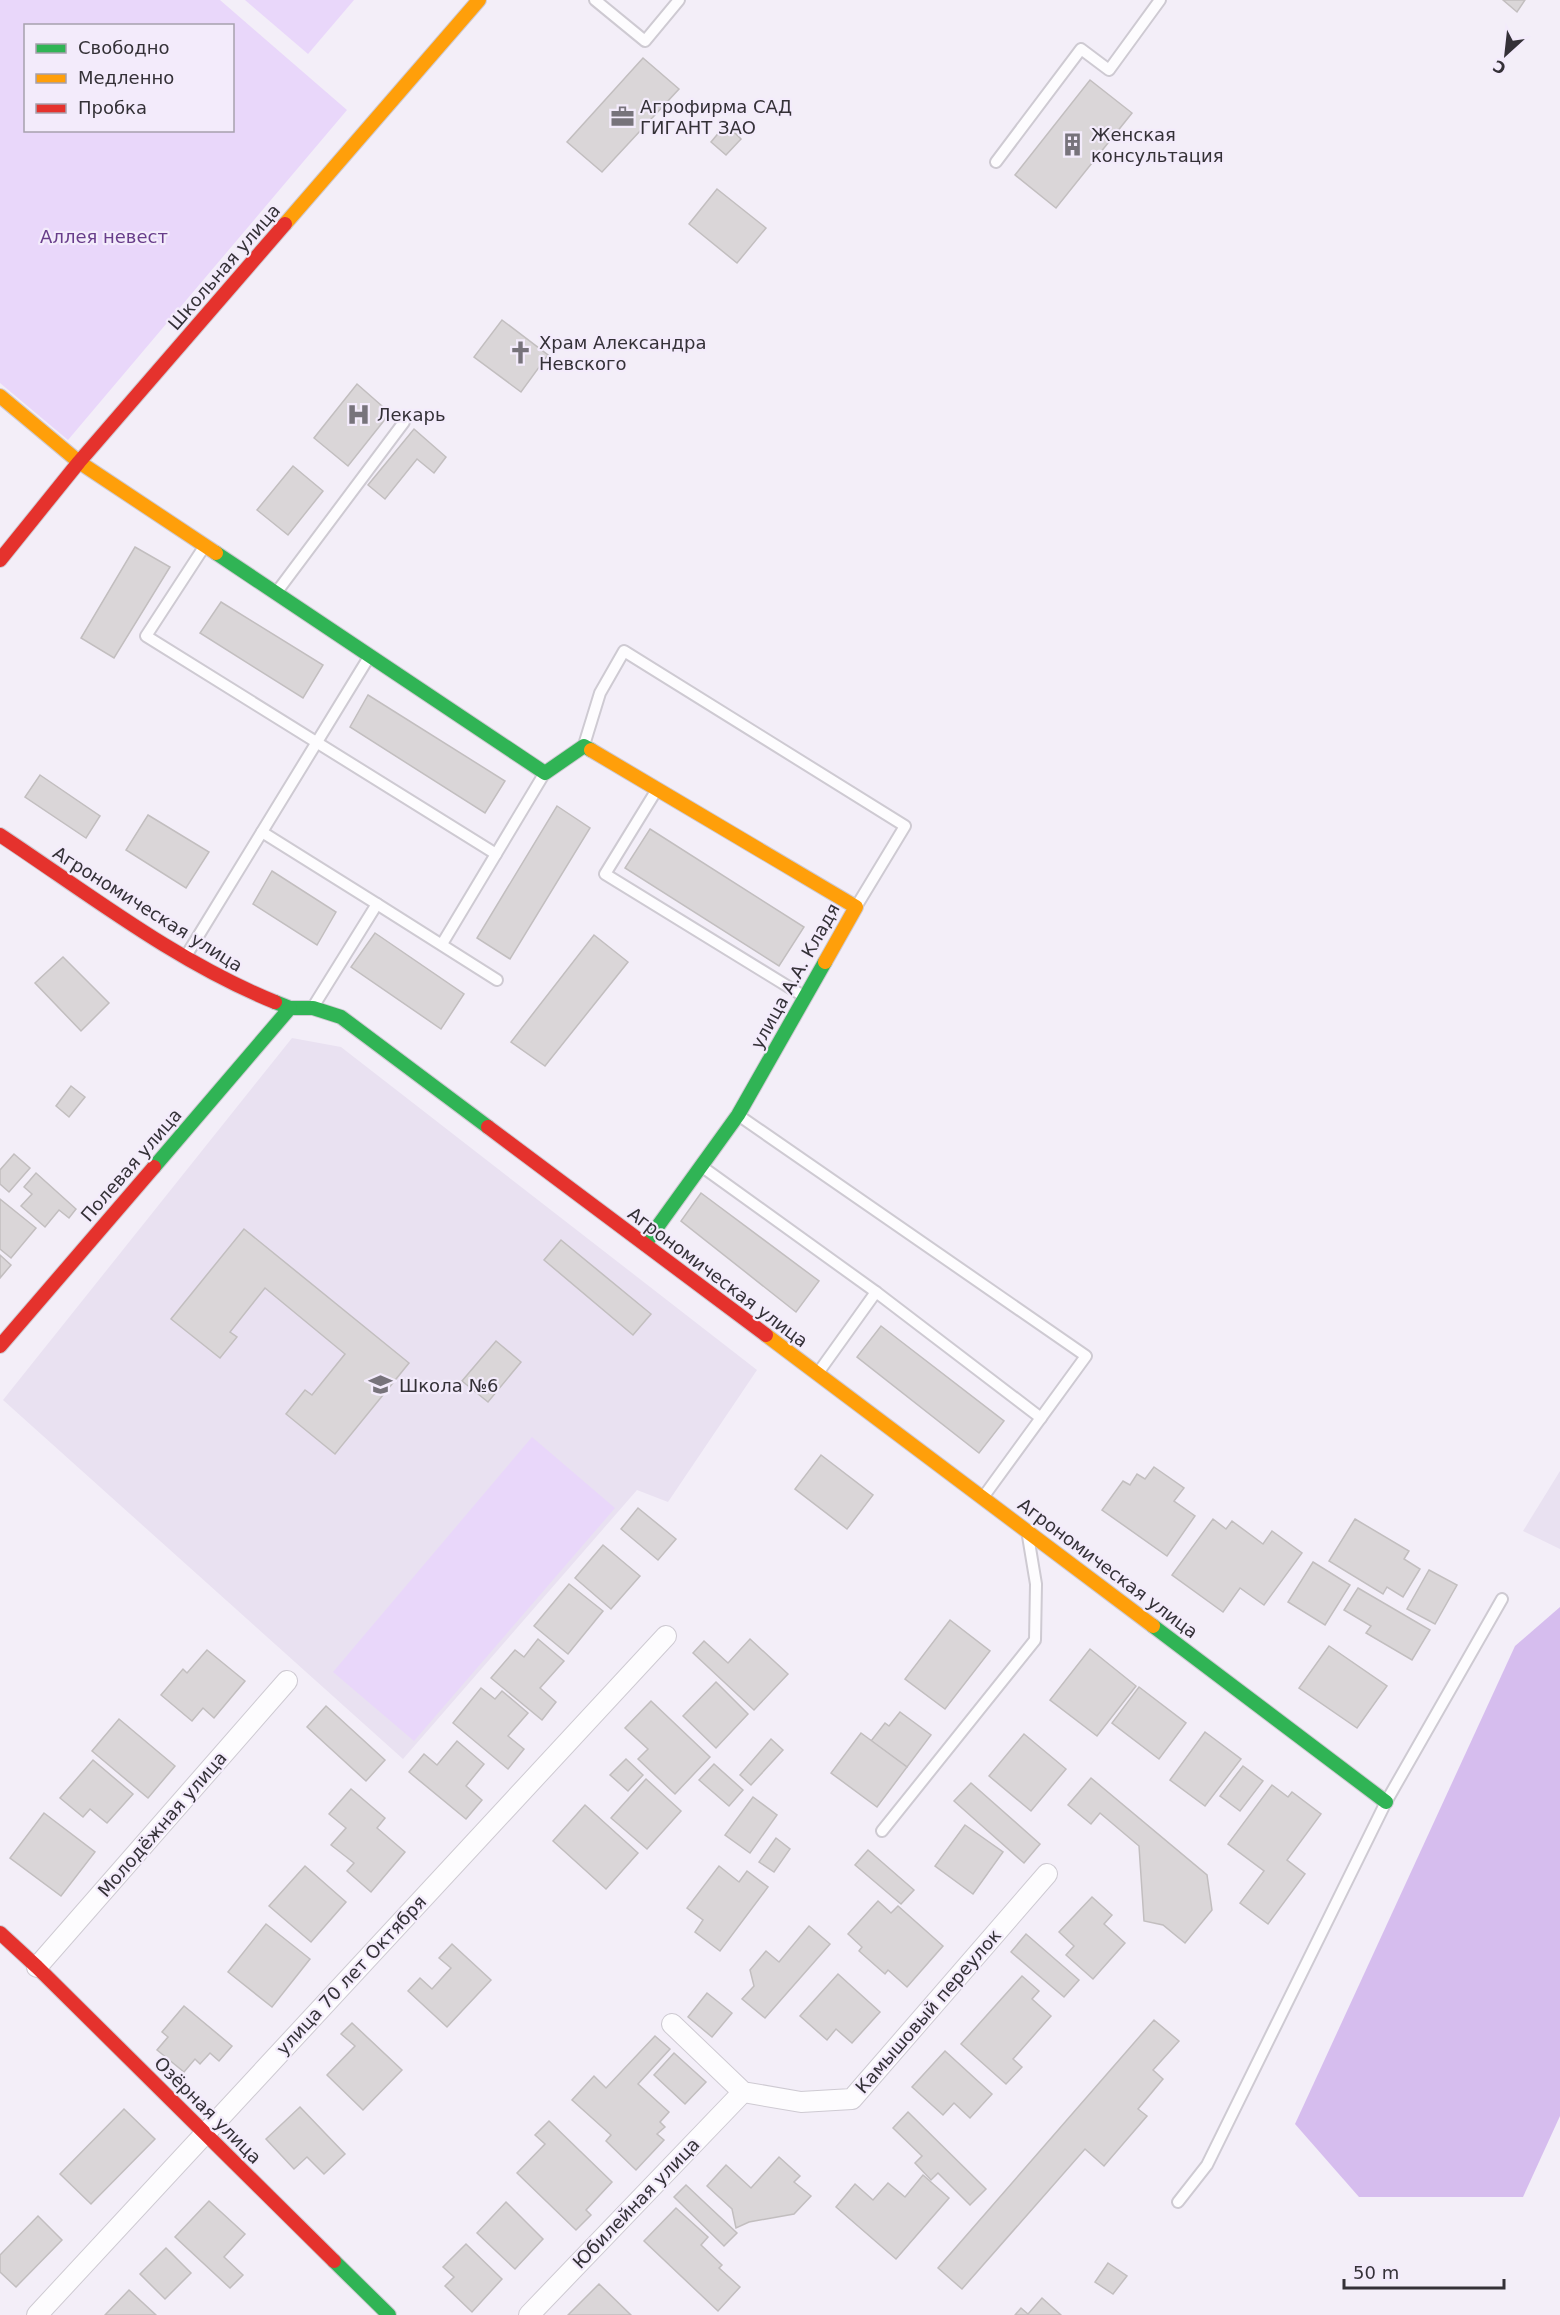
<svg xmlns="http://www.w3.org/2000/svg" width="1560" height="2315" font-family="'DejaVu Sans',sans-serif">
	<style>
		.built { fill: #e9e1f1 }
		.green { fill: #e9d7fa; fill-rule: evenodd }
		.water { fill: #d6bdee }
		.building { fill: #dad6d8; stroke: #c2bebf; stroke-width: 1.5 }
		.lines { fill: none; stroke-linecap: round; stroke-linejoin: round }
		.lane-casing { stroke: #cecad2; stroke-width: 14 }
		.street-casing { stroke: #cecad2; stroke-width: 22 }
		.fast-casing { stroke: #cecad2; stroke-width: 16 }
		.slow-casing { stroke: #cecad2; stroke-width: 16 }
		.jam-casing { stroke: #cecad2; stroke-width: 16 }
		.lane { stroke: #fdfcfe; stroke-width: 10 }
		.street { stroke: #fdfcfe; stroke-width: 20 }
		.fast { stroke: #30b455; stroke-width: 14 }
		.slow { stroke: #ff9f0a; stroke-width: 14 }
		.jam { stroke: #e5322d; stroke-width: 14 }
		.labels { text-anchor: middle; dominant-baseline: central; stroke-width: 4.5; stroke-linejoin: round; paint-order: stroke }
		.poi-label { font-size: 18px; fill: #343137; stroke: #f3ebfb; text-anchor: start }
		.park-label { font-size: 18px; fill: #683d8a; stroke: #f3ebfb }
		.street-label { font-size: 18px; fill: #343137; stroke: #f3ebfb }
	</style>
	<rect width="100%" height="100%" fill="#f3eef8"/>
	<g class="built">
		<polygon points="292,1038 341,1047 757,1370 668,1502 637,1490 403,1759 3,1400"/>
		<polygon points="1560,1471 1560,1549 1523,1531"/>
	</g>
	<g class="green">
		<path d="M 0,0 L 220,0 L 347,110 L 68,440 L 0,383 ZM 26,26 L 232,26 L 232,130 L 26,130 Z"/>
		<polygon points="245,0 354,0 308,54"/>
		<polygon points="532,1437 615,1508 414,1741 333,1672"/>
	</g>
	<polygon class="water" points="1560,1607 1560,2116 1523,2197 1359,2197 1295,2124 1515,1646"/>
	<g class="building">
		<polygon points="1503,0 1525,0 1517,12"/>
		<polygon points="643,58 679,89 602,172 567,142"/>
		<polygon points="1090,80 1132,113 1056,208 1015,175"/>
		<polygon points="726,124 741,139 726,155 711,142"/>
		<polygon points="717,189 766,228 737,263 689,224"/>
		<polygon points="502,320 548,355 521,392 474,357"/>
		<polygon points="357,384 390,413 348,466 314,438"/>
		<polygon points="414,429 446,457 434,473 417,459 385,499 368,485"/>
		<polygon points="293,466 323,491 288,535 257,510"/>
		<polygon points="135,547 170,567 114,658 81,638"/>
		<polygon points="221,602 323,665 303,698 200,633"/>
		<polygon points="368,695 505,781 485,813 350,727"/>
		<polygon points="40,775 100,816 86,838 25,797"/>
		<polygon points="557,806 590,828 510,959 477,938"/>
		<polygon points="148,815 209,852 186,888 126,850"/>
		<polygon points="650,829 804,927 779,966 625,868"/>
		<polygon points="272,871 336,912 317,945 253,904"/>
		<polygon points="375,933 464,994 441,1029 351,967"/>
		<polygon points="594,935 628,962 545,1066 511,1042"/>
		<polygon points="63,957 109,1003 81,1031 35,983"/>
		<polygon points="71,1086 85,1097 69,1117 56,1106"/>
		<polygon points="14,1154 30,1168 9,1192 0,1184 0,1170"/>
		<polygon points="36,1173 76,1209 69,1218 59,1210 45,1227 21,1206 32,1194 24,1187"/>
		<polygon points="701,1193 819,1281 796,1312 681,1221"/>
		<polygon points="0,1199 36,1228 11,1258 0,1249"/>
		<polygon points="244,1229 409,1363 335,1454 286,1414 305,1390 312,1395 345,1354 265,1288 230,1332 237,1337 220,1358 171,1319"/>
		<polygon points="561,1240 651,1314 633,1335 544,1260"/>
		<polygon points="0,1255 11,1265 0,1278"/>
		<polygon points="881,1326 1004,1421 979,1453 857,1357"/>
		<polygon points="496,1341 521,1362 488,1402 462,1381"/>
		<polygon points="821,1455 873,1495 847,1529 795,1489"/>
		<polygon points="1154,1467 1184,1488 1174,1501 1195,1516 1167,1556 1102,1510 1123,1481 1130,1485 1137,1474 1145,1479"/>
		<polygon points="638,1508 676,1539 658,1560 621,1529"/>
		<polygon points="1213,1519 1226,1529 1232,1521 1263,1544 1272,1531 1302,1553 1264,1605 1240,1588 1223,1612 1172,1575"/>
		<polygon points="1355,1519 1409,1551 1404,1559 1420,1569 1403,1597 1387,1587 1383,1594 1329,1561"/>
		<polygon points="603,1545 640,1576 611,1609 575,1578"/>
		<polygon points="1313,1562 1350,1585 1325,1625 1288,1602"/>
		<polygon points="1429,1570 1457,1585 1435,1624 1407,1609"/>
		<polygon points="569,1584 603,1611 568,1654 534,1626"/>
		<polygon points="1358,1588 1430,1630 1412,1660 1366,1633 1371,1626 1344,1610"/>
		<polygon points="950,1620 990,1651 945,1709 905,1679"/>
		<polygon points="538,1639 564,1661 540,1688 556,1702 542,1720 491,1678 515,1650 524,1657"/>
		<polygon points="750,1639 788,1674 754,1710 693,1653 704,1641 728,1663"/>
		<polygon points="1329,1646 1387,1686 1357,1728 1299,1688"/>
		<polygon points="1090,1649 1136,1686 1097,1736 1050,1700"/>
		<polygon points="207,1650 245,1681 214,1718 203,1708 192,1721 161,1695 183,1669 187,1673"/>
		<polygon points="716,1682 748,1714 716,1748 683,1716"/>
		<polygon points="1139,1687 1186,1723 1159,1759 1112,1723"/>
		<polygon points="481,1688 495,1699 502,1691 528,1713 508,1736 524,1749 508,1769 453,1723"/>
		<polygon points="651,1701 710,1757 675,1794 638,1759 648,1749 625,1728"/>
		<polygon points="326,1706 385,1760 366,1781 307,1727"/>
		<polygon points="900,1712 931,1735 907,1767 871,1741 885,1723 889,1726"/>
		<polygon points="119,1719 175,1766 148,1798 92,1751"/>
		<polygon points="1205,1732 1241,1759 1205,1806 1170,1780"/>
		<polygon points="861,1733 907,1767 877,1807 831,1773"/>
		<polygon points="1024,1734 1066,1769 1031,1811 989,1776"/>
		<polygon points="771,1739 783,1750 751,1785 740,1775"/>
		<polygon points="457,1741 484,1764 466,1786 482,1800 466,1819 409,1772 424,1754 437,1765"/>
		<polygon points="626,1759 643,1775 628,1791 610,1775"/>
		<polygon points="93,1760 133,1794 107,1823 90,1809 83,1817 60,1798"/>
		<polygon points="714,1764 743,1790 729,1806 699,1780"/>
		<polygon points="1243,1766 1263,1781 1240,1811 1220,1796"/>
		<polygon points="1091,1778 1207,1875 1212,1910 1185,1943 1163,1925 1144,1921 1139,1846 1100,1813 1091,1824 1068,1805"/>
		<polygon points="646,1779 681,1811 647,1849 611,1818"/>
		<polygon points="971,1783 1040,1844 1024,1863 954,1801"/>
		<polygon points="1272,1785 1288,1797 1292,1792 1321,1814 1287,1860 1305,1874 1268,1924 1240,1903 1264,1871 1228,1844"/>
		<polygon points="351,1789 385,1818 377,1828 405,1852 371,1892 347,1871 354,1863 331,1845 346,1828 329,1814"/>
		<polygon points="753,1797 777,1815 750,1853 725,1835"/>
		<polygon points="585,1805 638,1853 606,1889 553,1841"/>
		<polygon points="44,1813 95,1852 61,1896 10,1858"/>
		<polygon points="965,1825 1003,1852 973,1894 935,1866"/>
		<polygon points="776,1838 790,1849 774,1872 759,1862"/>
		<polygon points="868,1850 914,1890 901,1904 855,1865"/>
		<polygon points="305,1866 346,1902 311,1942 269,1906"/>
		<polygon points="719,1866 739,1882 747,1871 768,1887 720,1951 695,1932 703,1920 687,1908"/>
		<polygon points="1092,1897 1112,1915 1104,1924 1125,1943 1093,1979 1066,1955 1074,1946 1059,1932"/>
		<polygon points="878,1901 891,1913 898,1906 943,1946 907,1987 888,1970 885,1974 859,1951 862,1947 848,1934"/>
		<polygon points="266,1924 310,1959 272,2007 228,1972"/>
		<polygon points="809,1926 830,1944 765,2018 742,1999 754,1986 750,1970 766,1951 779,1962"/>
		<polygon points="1026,1934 1079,1980 1064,1997 1011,1952"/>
		<polygon points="452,1944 491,1980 447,2027 408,1991 420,1978 432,1989 451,1968 439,1958"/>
		<polygon points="838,1974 880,2012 852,2043 836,2029 827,2040 800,2016"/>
		<polygon points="1022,1976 1039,1991 1032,1999 1051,2016 1013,2059 1022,2067 1006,2084 961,2044"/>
		<polygon points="707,1993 732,2013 712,2037 688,2017"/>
		<polygon points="184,2006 232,2046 219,2061 210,2053 200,2064 195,2059 184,2072 157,2050 168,2037 162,2032"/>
		<polygon points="1154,2020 1179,2041 1153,2070 1163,2079 1138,2109 1147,2116 1104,2166 1085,2149 962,2289 938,2268"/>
		<polygon points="352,2023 402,2070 363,2110 327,2075 355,2046 341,2034"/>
		<polygon points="655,2036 670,2049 638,2084 669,2112 660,2122 665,2127 657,2134 664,2140 636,2170 606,2141 611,2135 572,2100 594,2076 606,2088"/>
		<polygon points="945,2051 992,2094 970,2118 954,2103 943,2115 912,2087"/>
		<polygon points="674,2053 706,2082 685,2104 654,2075"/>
		<polygon points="300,2107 345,2154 324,2174 307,2157 294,2169 266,2139"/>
		<polygon points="124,2109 155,2139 91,2204 60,2174"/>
		<polygon points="908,2112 986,2189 970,2205 938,2173 931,2180 915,2163 922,2156 893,2128"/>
		<polygon points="549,2121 612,2182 586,2210 591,2215 576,2230 517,2173 545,2144 535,2135"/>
		<polygon points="779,2157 800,2176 794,2182 811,2196 794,2214 749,2222 736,2228 732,2209 707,2186 726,2165 751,2188"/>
		<polygon points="923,2175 949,2198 896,2259 836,2207 855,2184 873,2200 888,2183 905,2197"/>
		<polygon points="686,2185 737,2233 724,2246 674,2197"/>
		<polygon points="209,2201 245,2234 224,2257 243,2275 230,2288 175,2237"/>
		<polygon points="506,2202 543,2239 515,2269 477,2233"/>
		<polygon points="676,2208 708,2237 701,2245 722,2265 719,2268 740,2287 718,2311 644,2241"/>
		<polygon points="38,2216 62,2240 16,2287 0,2272 0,2255"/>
		<polygon points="466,2244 502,2279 472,2312 445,2286 454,2277 443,2267"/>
		<polygon points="166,2248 191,2273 165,2299 140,2274"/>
		<polygon points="1108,2263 1127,2276 1113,2294 1095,2282"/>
		<polygon points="599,2284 631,2315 568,2315"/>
		<polygon points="129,2290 156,2315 105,2315"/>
		<polygon points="1042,2298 1061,2315 1015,2315 1021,2308 1028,2314"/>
	</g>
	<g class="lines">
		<defs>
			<g id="lane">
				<polyline points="595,0 645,41 679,0"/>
				<polyline points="996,162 1081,49 1109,70 1160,0"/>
				<polyline points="204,547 146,636 496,854"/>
				<polyline points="276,593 404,422"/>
				<polyline points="584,745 600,693 624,651 905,826 856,907"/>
				<polyline points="656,791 605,874 805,997"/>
				<polyline points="262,832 377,904 313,1007"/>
				<polyline points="377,904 497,980"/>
				<polyline points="442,944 544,774"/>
				<polyline points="186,956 369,657"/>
				<polyline points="738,1115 1086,1356 984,1496"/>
				<polyline points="701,1166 876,1292 1041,1418"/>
				<polyline points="818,1373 876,1292"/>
				<polyline points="882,1831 1035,1640 1036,1584 1028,1536"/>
				<polyline points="1178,2202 1207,2165 1386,1802 1502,1599"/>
			</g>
			<g id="street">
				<polyline points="37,1967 287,1681"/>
				<polyline points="672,2024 743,2092 801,2102 852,2099 1047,1874"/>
				<polyline points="37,2315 666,1636"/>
				<polyline points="529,2315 743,2092"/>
			</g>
			<g id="fast">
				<polyline points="216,553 545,773 584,746 591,750"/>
				<polyline points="275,1002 290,1008 313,1008 341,1017 488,1127"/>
				<polyline points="154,1167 290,1008"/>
				<polyline points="645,1244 738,1115 825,962"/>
				<polyline points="1153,1626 1386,1802"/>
				<polyline points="334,2261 389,2315"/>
			</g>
			<g id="slow">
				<polyline points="285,224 479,0"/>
				<polyline points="0,396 79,462 216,553"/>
				<polyline points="591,750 856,907 825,962"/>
				<polyline points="766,1335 1153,1626"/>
			</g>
			<g id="jam">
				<polyline points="0,560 79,462 285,224"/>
				<path d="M 0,835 C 89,894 176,962 275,1002"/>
				<polyline points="488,1127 766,1335"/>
				<polyline points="0,1346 154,1167"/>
				<polyline points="0,1933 37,1967 334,2261"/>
			</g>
		</defs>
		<use href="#lane" class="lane-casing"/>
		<use href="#street" class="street-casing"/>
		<use href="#fast" class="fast-casing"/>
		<use href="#slow" class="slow-casing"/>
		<use href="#jam" class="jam-casing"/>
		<use href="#lane" class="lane"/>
		<use href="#street" class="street"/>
		<use href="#fast" class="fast"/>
		<use href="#slow" class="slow"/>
		<use href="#jam" class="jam"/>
	</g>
	<defs>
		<symbol id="office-bare" viewBox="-9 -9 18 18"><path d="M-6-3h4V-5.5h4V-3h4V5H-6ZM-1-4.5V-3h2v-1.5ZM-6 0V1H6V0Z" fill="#77737b" stroke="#f3ebfb" stroke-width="2.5" paint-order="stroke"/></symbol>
		<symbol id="building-bare" viewBox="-9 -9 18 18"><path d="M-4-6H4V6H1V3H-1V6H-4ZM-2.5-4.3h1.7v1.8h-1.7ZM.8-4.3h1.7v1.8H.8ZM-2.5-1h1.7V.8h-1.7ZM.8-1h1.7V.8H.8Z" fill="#77737b" stroke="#f3ebfb" stroke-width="2.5" paint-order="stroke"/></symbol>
		<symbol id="church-bare" viewBox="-9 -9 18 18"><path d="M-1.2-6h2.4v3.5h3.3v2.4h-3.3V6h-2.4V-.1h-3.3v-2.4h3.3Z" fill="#77737b" stroke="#f3ebfb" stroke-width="2.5" paint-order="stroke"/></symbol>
		<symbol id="hospital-bare" viewBox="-9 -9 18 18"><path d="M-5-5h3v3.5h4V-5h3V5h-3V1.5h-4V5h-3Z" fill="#77737b" stroke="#f3ebfb" stroke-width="2.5" paint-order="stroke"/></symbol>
		<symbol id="school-bare" viewBox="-9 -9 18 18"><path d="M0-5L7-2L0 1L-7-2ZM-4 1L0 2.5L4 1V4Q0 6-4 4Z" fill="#77737b" stroke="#f3ebfb" stroke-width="2.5" paint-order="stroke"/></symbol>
	</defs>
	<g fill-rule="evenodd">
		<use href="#office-bare" x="606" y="100" width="33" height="33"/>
		<use href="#building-bare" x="1056" y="128" width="33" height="33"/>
		<use href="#church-bare" x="504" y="336" width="33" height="33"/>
		<use href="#hospital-bare" x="342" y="398" width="33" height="33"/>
		<use href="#school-bare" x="364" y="1368" width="33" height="33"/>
	</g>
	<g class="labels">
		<g class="poi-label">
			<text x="640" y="106">Агрофирма САД<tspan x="640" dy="21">ГИГАНТ ЗАО</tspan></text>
			<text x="1091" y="134">Женская<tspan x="1091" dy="21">консультация</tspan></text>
			<text x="539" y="342">Храм Александра<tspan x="539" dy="21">Невского</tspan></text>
			<text x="377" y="414">Лекарь</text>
			<text x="399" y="1385">Школа №6</text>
		</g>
		<g class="park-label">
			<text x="104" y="236">Аллея невест</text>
		</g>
		<g class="street-label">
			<text transform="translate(224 267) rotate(-49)">Школьная улица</text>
			<text transform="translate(148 909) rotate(32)">Агрономическая улица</text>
			<text transform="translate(795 976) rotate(-61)">улица А.А. Кладя</text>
			<text transform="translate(131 1165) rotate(-49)">Полевая улица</text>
			<text transform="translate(718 1277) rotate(37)">Агрономическая улица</text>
			<text transform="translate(1108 1568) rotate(37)">Агрономическая улица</text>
			<text transform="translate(162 1824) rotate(-49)">Молодёжная улица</text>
			<text transform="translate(351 1975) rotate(-47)">улица 70 лет Октября</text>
			<text transform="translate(928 2011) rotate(-49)">Камышовый переулок</text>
			<text transform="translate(208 2110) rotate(45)">Озёрная улица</text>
			<text transform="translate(636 2203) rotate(-46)">Юбилейная улица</text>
		</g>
	</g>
	<rect x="24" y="24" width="210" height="108" fill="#f3ebfb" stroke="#a7a1ad" stroke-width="1.5"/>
	<rect x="36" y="44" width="30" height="9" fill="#30b455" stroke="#a7a1ad" stroke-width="1.5"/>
	<text x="78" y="54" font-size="18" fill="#343137">Свободно</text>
	<rect x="36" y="74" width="30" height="9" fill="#ff9f0a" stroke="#a7a1ad" stroke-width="1.5"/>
	<text x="78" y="84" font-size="18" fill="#343137">Медленно</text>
	<rect x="36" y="104" width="30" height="9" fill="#e5322d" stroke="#a7a1ad" stroke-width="1.5"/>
	<text x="78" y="114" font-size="18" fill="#343137">Пробка</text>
	<g transform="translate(1506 54) rotate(207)" stroke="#f3ebfb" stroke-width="4.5" paint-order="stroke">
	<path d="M0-4.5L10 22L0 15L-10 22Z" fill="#343137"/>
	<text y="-9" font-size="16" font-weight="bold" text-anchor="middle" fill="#343137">С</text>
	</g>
	<path d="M1344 2279v9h160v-9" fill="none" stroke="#343137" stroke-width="3"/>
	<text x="1353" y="2279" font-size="18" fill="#343137" stroke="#f3ebfb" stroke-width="4.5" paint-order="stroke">50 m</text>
</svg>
